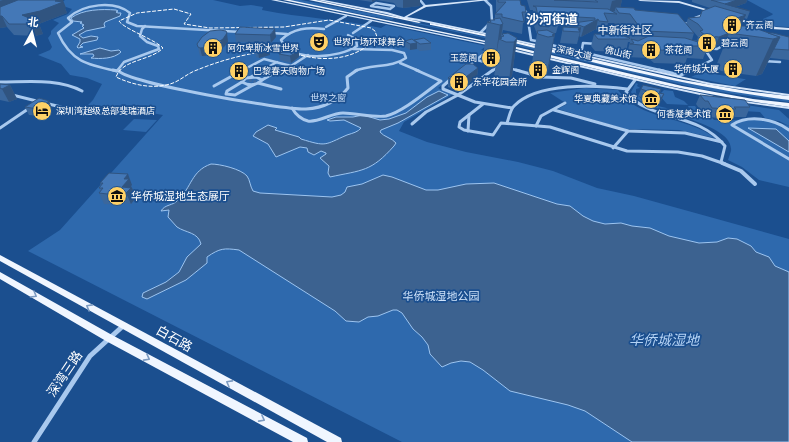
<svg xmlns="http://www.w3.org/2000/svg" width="789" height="442" font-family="'Varela Round','Noto Sans SC',sans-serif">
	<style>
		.green { fill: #2e69ad }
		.water { fill: #3c6290; stroke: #9cc4f0 }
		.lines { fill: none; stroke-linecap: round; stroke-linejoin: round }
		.street-tunnel { stroke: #3d69a0; stroke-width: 3; stroke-dasharray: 3 1.5; stroke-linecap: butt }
		.street-far3 { stroke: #a9c9ee; stroke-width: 2.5 }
		.street-far2 { stroke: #a9c9ee; stroke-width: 3 }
		.street-far1 { stroke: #a9c9ee; stroke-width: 4 }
		.street { stroke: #a9c9ee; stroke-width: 5 }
		.secondary { fill: #d6e6fa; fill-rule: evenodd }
		.primary { fill: #f0f6ff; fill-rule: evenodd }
		.rail { stroke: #fff; stroke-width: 1; stroke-dasharray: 4 1.5; stroke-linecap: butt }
		.wall { fill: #3a679d; fill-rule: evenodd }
		.shaded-wall { fill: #305480 }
		.building { fill: #4478b7; stroke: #305480 }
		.oneway { stroke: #7b9ac1 }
		.labels { text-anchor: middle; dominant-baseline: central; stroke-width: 3.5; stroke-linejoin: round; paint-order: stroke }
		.far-poi-label { font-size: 9px; fill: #fff; stroke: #1b4f8f; text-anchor: start }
		.far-street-label { font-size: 9px; fill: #fff; stroke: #1b4f8f }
		.far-park-label { font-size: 9px; fill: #cfe3fa; stroke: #1b4f8f }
		.far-quarter-label { font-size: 11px; fill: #fff; stroke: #1b4f8f }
		.poi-label { font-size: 11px; fill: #fff; stroke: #1b4f8f; text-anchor: start }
		.park-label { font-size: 11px; fill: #cfe3fa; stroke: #1b4f8f }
		.far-district-label { font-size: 13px; font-weight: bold; fill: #fff; stroke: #1b4f8f }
		.near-street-label { font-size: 13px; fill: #fff; stroke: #1b4f8f }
		.near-water-label { font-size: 14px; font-style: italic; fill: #b5d3f5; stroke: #1b4f8f }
	</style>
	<rect width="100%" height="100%" fill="#1b4f8f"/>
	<g class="green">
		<path d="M 65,0 L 213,0 L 240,6 L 251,5 L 263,7 L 262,10 C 301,18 342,19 381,28 L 386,25 L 486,46 L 481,50 L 485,51 L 438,88 L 453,94 L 404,122 L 399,131 L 427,142 L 466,152 L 518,162 L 553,171 L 597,188 L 634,196 L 789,239 L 789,442 L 402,442 L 28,251 L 60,230 L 163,115 L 117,107 L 88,105 L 93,100 L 102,84 L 87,78 L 70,75 L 61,64 L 38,55 L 50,50 L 52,47 L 48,38 L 51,34 L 51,31 L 59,23 L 53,20 L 68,14 L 72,9 L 63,6 L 62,2 Z"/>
		<polygon points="287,0 301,0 394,18 392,20"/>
		<polygon points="747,0 789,0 789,27 768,26 763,19 772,15 773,14"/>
		<polygon points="413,22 486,37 701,86 789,100 789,102 701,89 485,38 412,23"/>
		<polygon points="702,72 744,79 746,79 735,86 691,77"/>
		<path d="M 636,83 L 638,84 L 637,86 L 640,88 L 636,89 L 636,93 L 645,103 L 675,110 L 677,113 L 687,113 L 687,112 L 691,112 L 688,106 L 695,106 L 699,112 L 703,112 L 707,118 L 712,118 L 714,120 C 734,122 750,117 770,119 L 765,118 L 760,112 L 743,111 L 740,104 L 779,110 L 789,119 L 789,126 L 779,121 L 771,120 L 789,126 L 789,187 L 759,180 L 742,167 L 728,160 C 729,157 730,154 731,151 C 735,120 640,113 631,92 Z"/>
		<path d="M 585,88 L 618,90 C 638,120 687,116 715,138 L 679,130 L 625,129 L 558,109 L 567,104 L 550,93 Z"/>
		<polygon points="664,90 673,91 675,97 684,101 688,105 667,104 659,95"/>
		<polygon points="134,119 157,120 146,132 123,130"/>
	</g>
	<g class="water">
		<path d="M 116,10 L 118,11 L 116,12 L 118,13 L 121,13 L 120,16 L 105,22 L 104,24 L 105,27 L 86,31 L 79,35 L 83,38 L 91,36 L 98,37 L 97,40 L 83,43 L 80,46 L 83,47 L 78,48 L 77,47 L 80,42 L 80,39 L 72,35 L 84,28 L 82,26 L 84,25 L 80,23 L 82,22 L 73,21 L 71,18 C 83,9 102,9 116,10 Z"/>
		<path d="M 100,48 L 111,51 L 119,50 L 121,52 C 114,59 100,59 91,58 L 94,56 L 93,54 L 80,54 Z"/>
		<path d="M 439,91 L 448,95 L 398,123 L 381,130 L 380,132 C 384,137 392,138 396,143 L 394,146 C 371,172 362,170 330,177 L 328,173 L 329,166 L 320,158 L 326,154 L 326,153 L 321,151 L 314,155 L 308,152 L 307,148 L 300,147 L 276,157 L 268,144 L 253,136 L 256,132 L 268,125 L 277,128 L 275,130 L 299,137 L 301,139 C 327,147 324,145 347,135 C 353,133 358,132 361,128 L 344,120 L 330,121 L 327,120 L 336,117 L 353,117 L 363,115 L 380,120 L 389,119 L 406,113 L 427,97 Z"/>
		<polygon points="748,128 776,129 789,141 789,152"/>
		<path d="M 211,164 C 220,164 241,169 247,176 C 250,180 250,186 253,191 L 260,193 L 332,197 L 341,195 L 345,192 L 347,187 L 362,184 L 383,175 L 392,177 L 426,190 L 438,190 L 466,184 L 494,183 L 557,204 L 570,206 L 583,216 L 593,221 L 605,224 L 621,223 L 632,226 L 650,228 L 669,236 L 699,243 L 717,242 L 728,238 L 737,239 L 751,246 L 756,252 L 769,257 L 775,266 L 789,272 L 789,442 L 632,442 L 585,411 L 568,405 L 510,391 L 483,370 L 470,362 L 461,361 L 451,363 L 442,367 L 430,354 L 428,345 L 422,337 L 413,329 L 402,313 L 397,310 L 393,310 L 378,316 L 368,317 L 359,322 L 346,321 L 335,311 L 239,250 C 224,248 220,248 207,257 L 207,263 L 186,280 L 147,299 L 142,297 L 143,293 L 166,282 L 179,272 L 187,257 L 201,244 C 198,232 186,233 177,227 C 174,224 171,220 168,217 L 169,210 L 161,211 C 165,204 173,206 178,200 C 192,187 191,171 211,164 Z"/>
	</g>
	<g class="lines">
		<polyline class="street-tunnel" points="249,80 256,82"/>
		<g class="street-far3">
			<polyline points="420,0 425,6"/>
			<polygon points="376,3 394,6 390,9 371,6"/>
			<polyline points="523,9 527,13 531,40 541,42"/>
			<polyline points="681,24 696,22 695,18 706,14"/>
			<polyline points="326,27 346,16"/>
			<path d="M 324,29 C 308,27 293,28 281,40 C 292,63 339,58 357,46 L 356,39 L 348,35"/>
			<polyline points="481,32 492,21 491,6 485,0"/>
			<polyline points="272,33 287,34"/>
			<polyline points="353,33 371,21"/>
			<polyline points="547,44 664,71"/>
			<polyline points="702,48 717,49 729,42"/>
			<path d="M 353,49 L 392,50 L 404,53 L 406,58 C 392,68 371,64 355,71"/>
			<polyline points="582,49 583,43 597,44"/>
			<polyline points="477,60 499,66"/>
			<polyline points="763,61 780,62"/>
			<polyline points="400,63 419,71"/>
			<polyline points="466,68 486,52"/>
			<polyline points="508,68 520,71"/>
			<polyline points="117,71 124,62 159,49 158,46 147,42 140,36 142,29 145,26"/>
			<path d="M 117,71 C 88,65 71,62 58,33 L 72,22 L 68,18 C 83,4 114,0 130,13 L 127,22 L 137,26 L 241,32"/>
			<polyline points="241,71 264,59 291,66 308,55"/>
			<polyline points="261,71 277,62"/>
			<polyline points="277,71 288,65"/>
			<polyline points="492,71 498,67"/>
			<polyline points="690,71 712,60 704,48"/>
		</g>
		<g class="street-far2">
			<polyline points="113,70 117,71"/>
			<path d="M 118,70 C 125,83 284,110 306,109 C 324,108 337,102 348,88 L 347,77 L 357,70"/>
			<polyline points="516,70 541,77 571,78 595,84"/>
			<polyline points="659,70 680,75"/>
			<polyline points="678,76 693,70"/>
			<polyline points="251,77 263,70"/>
			<path d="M 256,77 L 262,80 C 256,86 249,86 242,82 L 246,78 Z"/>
			<polyline points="451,79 443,86 443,89 475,102 512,108"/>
			<polyline points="262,80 279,70"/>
			<path d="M 635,80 L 626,92 C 650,122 697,111 725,146 L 721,162"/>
			<path d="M 0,82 C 27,82 58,78 82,91"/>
			<polyline points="242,82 227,91 226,94 235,95 253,85"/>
			<polyline points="258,83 281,89"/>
			<polyline points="214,86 243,70"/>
			<polyline points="0,92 61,107"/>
			<polyline points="483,104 460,122 459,127 464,130 493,135 501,123 550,127 627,151 678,152 702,156 725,164"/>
			<path d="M 292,108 C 296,115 300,119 308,121 C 317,123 332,113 343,113 C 355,113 376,118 386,116 C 403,112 427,91 441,81 L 416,70"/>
			<polyline points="554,110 628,131 685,133 722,142"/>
			<path d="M 507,123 C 509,118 510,110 514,106 C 537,82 596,85 627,89"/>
			<polyline points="412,124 426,112 458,95 493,70"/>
			<polyline points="536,126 541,116 565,103"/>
			<polyline points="0,128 31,107"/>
			<path d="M 789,130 C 774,119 749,114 732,125 L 789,159"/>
			<polyline points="468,131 469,115"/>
			<polyline points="613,148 628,131"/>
		</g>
		<polyline class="street-far1" points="722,163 741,171 755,184"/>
		<polyline class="street" points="34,442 90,356 123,326"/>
		<g class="secondary">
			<polygon points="271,0 277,0 494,45 492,46"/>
			<polygon points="317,0 324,0 387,12 404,17 425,5 478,0 490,0 426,7 407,17 419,19 496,35 494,36 419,21 404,19 386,14"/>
			<polygon points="638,0 679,1 716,12 714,13 679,3 640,1"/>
			<polygon points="735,18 776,27 789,28 789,30 771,29 769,28 735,20"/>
			<polygon points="509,38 711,83 789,94 789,96 711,85 510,40 509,40"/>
			<polygon points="508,48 663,85 714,96 716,97 714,98 663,87 508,50"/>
			<polygon points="737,100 789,107 789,109 739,102 737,102"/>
		</g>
		<g class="primary">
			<polygon points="283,0 290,0 496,43 494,44"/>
			<polygon points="309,0 316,0 421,22 419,23"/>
			<polygon points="430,23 493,36 495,37 493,38 431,25 430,25"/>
			<path d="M 506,39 L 683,80 L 753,92 L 789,96 L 789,100 C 693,88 599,64 506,41 Z"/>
			<path d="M 504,44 L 682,86 L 753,99 L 789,103 L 789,107 C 692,94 599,70 504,46 Z"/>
			<polygon points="0,255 341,438 342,442 327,442 0,261"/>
			<polygon points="0,272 112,335 307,438 308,442 293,442 106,341 0,279"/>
		</g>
		<path class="rail" d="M 174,9 L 191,14 L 184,24 L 210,28 L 284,27 L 329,20 L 371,28 L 375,31 L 377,37 C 359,58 330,62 304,56 C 292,54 280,49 268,51 C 244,54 219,61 197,70 C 188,73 181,80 173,83 C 154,90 133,85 116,77 C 122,59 151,61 163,48 C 154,39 124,29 119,21 L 137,13 Z"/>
	</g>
	<g class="wall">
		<polygon points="0,0 66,8 65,8 67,13 44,22 39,24 43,34 35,36 14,35 7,27 0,28"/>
		<polygon points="359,0 420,0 420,6 403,8 397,7 394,3 376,0 372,2"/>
		<polygon points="496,0 520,0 521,5 526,12 524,23 523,23 522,34 503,30 502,34 517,38 512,76 509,80 501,80 494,77 496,62 483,58 487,22 490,22 490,20 494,20 494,19 495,18 495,14 496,13"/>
		<path d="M 527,0 L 622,0 L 620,8 L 635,10 L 686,24 L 688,18 L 700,17 L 710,8 L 692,2 L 692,0 L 747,0 L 746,3 L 735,7 L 750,11 L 747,19 L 744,18 L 742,23 L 731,27 L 789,37 L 789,60 L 770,58 L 762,74 L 756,76 L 721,71 L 716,66 L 726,41 L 715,46 L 708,45 L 703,59 L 687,58 L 685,64 L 654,63 L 648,58 L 626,57 L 630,42 L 628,42 L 626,52 L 595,51 L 591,46 L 594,34 L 612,35 L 614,24 L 615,24 L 614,23 L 608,23 L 606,32 L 597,31 L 596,29 L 581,37 L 579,36 L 577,44 L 560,43 L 563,27 L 572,28 L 572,27 L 558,26 L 556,33 L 553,33 L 555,34 L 548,71 L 547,71 L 546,74 L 541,74 L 531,71 L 531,68 L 537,34 L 534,26 L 535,20 L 534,17 L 532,16 L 533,10 L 530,10 ZM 693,31 L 698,37 L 697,40 L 699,41 L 692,40 L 694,33 Z"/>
		<polygon points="240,27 276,37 271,43 236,42 235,34"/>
		<polygon points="226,31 228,42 224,47 213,55 202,56 200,56 197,44"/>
		<polygon points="405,41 414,41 431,43 431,50 420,51 417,49 410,50 405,47"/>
		<polygon points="290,50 299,57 291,63 280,60 279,54"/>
		<polygon points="255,51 270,55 259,58 256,57"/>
		<polygon points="478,68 477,77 458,91 448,87 448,78"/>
		<polygon points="0,84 10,85 17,99 9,102 0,100"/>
		<polygon points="641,89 661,89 660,93 664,94 661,101 659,105 645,102 646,100 643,100 644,98 638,96"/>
		<polygon points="700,95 750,107 746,117 732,117 731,119 708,117 704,111 701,111 696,104"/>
		<polygon points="25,107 52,108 41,116 29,115"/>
		<polygon points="100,183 132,185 131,186 133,190 132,191 135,199 131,204 122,203 120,205 104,204 99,193 101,191 99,188 101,186"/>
	</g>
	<g class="shaded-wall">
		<polygon points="3,0 34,0 0,14 0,1"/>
		<polygon points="51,0 63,0 66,8 65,8 67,13 44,22 39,24 43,34 35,36 30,24 22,15"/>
		<polygon points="372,0 376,0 372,2"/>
		<polygon points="403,0 420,0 420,6 403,8"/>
		<polygon points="616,0 622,0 620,9 615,7 615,11 609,13 612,1"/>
		<polygon points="737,0 747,0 746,3 735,7 725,4"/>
		<polygon points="746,15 742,23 718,31 722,23"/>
		<polygon points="0,16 2,16 7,27 0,28"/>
		<polygon points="598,19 596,29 581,37 584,27"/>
		<polygon points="503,24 501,38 500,37 499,40 499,39 495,62 500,25"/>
		<polygon points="581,28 579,40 578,40 580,32 578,29"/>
		<polygon points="275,29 276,37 271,43 270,35"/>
		<polygon points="227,33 228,42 224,47 213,55 202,56 200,48"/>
		<polygon points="729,33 726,41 715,46 719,37"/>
		<polygon points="555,34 548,71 547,71 554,36 552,35"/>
		<polygon points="780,37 762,74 756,76 773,39"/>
		<polygon points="517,38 512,76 509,80 514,42"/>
		<polygon points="417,43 417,49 410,50 410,44"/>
		<polygon points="269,48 270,55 259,58 258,52"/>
		<polygon points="299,51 299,57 291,63 290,56"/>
		<polygon points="478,68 477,77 458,91 459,82"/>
		<polygon points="10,85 17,99 9,102 2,89"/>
		<polygon points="664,94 661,101 659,105 661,98"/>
		<polygon points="49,101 52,108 41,116 38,109"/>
		<polygon points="128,174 132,185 131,186 133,190 132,191 135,199 131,204 126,193 122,187 124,179"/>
		<polygon points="117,193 122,203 120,205 116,195"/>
	</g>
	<g class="building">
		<polygon points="18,0 57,0 55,1 63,2 40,11 22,15 38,22 30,24 9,24 2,16 0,16 0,7"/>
		<polygon points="498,0 520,0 521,5 525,6 526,12 522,12 524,22 502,17 502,14 495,14 506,2 498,2"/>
		<polygon points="554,0 595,0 598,2"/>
		<polygon points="711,0 737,0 725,4 750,11"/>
		<polygon points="533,6 608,9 617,14 604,13 608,22 599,21 598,19 584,27 573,23 595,20 595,18 560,16 556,14 558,23 549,22 549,27 540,26 536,16 538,16 536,7"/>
		<polygon points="715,6 746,15 722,23 733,28 731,30 729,33 719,37 706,36 700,31 703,30 698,24 688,18 700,17 702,11"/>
		<polygon points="615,7 634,8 635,10 678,14 694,33 618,30 614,24 638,25 630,14 619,13"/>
		<polygon points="500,18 503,24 500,25 487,22 491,22 490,20 495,20 494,19"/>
		<polygon points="735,26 749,26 780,37 773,39 736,34 731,30"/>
		<polygon points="240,27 275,29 270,35 235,34"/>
		<polygon points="563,27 581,28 578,29 580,32 563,31"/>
		<polygon points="220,30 226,31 227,33 223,39 211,47 200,48 198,47 197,44 202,37 210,31"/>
		<polygon points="547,30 555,34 552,35 554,36 548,37 538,34 537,31"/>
		<polygon points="508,33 517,38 514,42 506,42 499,39 502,38 500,37 504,36 502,34"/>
		<polygon points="768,33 773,33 789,37 789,50 774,49 780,37"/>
		<polygon points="594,34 620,35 630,38 629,39 598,39"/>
		<polygon points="649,36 685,38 698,42 702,40 708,45 707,46 687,46 689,47 687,48 689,51 658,50 652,46 630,44 634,43 631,39 638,41"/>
		<polygon points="424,38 431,43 420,44 414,40"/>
		<polygon points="412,39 417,43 410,44 405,41"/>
		<polygon points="264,46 269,48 258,52 255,51"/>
		<polygon points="289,48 290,50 299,51 290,56 279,54"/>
		<polygon points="466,64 473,64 478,68 459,82 448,78"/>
		<polygon points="0,84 10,85 2,89 0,88"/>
		<polygon points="643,85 661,89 659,93 664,94 661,98 647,95 648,93 646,93 647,91 641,89"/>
		<polygon points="700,95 745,100 750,107 734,107 736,109 712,108 708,101 705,101"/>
		<polygon points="39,98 49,101 38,109 25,107"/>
		<polygon points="109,173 128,174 124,179 129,179 122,187 131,188 126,193 117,193 116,195 99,193 103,188 99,188 103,183 100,183"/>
	</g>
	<defs><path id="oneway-chevron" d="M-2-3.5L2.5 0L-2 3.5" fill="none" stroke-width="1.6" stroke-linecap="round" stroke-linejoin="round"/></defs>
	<g class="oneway">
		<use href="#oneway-chevron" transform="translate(34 295) rotate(30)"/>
		<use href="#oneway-chevron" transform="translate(89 307) rotate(-151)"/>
		<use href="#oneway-chevron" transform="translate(147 358) rotate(28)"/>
		<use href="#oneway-chevron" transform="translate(229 383) rotate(-151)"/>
		<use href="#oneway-chevron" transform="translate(262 419) rotate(28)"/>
	</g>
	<defs>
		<symbol id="building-disc" viewBox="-11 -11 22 22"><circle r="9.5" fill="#ffd166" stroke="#1b4f8f"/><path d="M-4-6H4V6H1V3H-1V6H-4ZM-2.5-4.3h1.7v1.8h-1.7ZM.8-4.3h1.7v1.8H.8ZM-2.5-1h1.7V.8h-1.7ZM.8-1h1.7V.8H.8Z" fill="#111"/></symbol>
		<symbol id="theatre-disc" viewBox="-11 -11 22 22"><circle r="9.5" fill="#ffd166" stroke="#1b4f8f"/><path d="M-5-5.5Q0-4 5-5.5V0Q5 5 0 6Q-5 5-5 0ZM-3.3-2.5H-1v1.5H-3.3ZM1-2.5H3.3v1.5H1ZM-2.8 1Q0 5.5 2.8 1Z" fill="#111"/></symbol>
		<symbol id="museum-disc" viewBox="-11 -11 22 22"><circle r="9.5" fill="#ffd166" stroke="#1b4f8f"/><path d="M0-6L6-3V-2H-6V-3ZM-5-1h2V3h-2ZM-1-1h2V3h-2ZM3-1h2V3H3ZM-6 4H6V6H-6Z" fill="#111"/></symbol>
		<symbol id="hotel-disc" viewBox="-11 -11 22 22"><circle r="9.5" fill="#ffd166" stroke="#1b4f8f"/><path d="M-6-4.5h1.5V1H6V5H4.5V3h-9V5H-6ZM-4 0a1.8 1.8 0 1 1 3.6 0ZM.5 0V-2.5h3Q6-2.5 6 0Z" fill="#111"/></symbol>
	</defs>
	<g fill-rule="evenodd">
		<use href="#building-disc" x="721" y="14" width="22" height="22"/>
		<use href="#theatre-disc" x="308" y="31" width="22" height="22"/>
		<use href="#building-disc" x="696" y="32" width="22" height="22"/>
		<use href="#building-disc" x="202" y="37" width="22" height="22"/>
		<use href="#building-disc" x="640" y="39" width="22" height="22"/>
		<use href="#building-disc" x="480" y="47" width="22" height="22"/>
		<use href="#building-disc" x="722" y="58" width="22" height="22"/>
		<use href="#building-disc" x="527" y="59" width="22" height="22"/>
		<use href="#building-disc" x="228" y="60" width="22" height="22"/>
		<use href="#building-disc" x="448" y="71" width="22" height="22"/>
		<use href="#museum-disc" x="640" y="88" width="22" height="22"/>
		<use href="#hotel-disc" x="31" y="100" width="22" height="22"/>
		<use href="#museum-disc" x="714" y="103" width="22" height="22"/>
		<use href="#museum-disc" x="106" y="185" width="22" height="22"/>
	</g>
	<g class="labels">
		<g class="far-poi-label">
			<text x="746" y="25">齐云阁</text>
			<text x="333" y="42">世界广场环球舞台</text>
			<text x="721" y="43">碧云阁</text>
			<text x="227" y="48">阿尔卑斯冰雪世界</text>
			<text x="665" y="50">茶花阁</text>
			<text x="477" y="58" text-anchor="end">玉蕊阁</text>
			<text x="719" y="69" text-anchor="end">华侨城大厦</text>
			<text x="552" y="70">金辉阁</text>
			<text x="253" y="71">巴黎春天购物广场</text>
			<text x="473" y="82">东华花园会所</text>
			<text x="637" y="99" text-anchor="end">华夏典藏美术馆</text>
			<text x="56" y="111">深圳湾超级总部斐瑞酒店</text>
			<text x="711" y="114" text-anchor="end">何香凝美术馆</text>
		</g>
		<g class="far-street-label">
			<text transform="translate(574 53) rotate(13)">深南大道</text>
			<text transform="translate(618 53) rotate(13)">佛山街</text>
		</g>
		<g class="far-park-label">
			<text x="328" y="98">世界之窗</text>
		</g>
		<g class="far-quarter-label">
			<text x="625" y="30">中新街社区</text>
		</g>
		<g class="poi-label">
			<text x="131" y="196">华侨城湿地生态展厅</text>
		</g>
		<g class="park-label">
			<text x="441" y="296">华侨城湿地公园</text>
		</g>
		<g class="far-district-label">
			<text x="552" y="20">沙河街道</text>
		</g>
		<g class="near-street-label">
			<text transform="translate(174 339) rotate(29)">白石路</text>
			<text transform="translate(65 374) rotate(-56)">深湾三路</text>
		</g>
		<g class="near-water-label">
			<text x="664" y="340">华侨城湿地</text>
		</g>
	</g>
	<g transform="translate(32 32) rotate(7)" stroke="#1b4f8f" stroke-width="3" paint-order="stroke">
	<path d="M0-3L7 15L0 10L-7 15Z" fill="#ffffff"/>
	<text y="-6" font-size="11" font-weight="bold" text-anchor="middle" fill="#ffffff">北</text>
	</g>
</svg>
